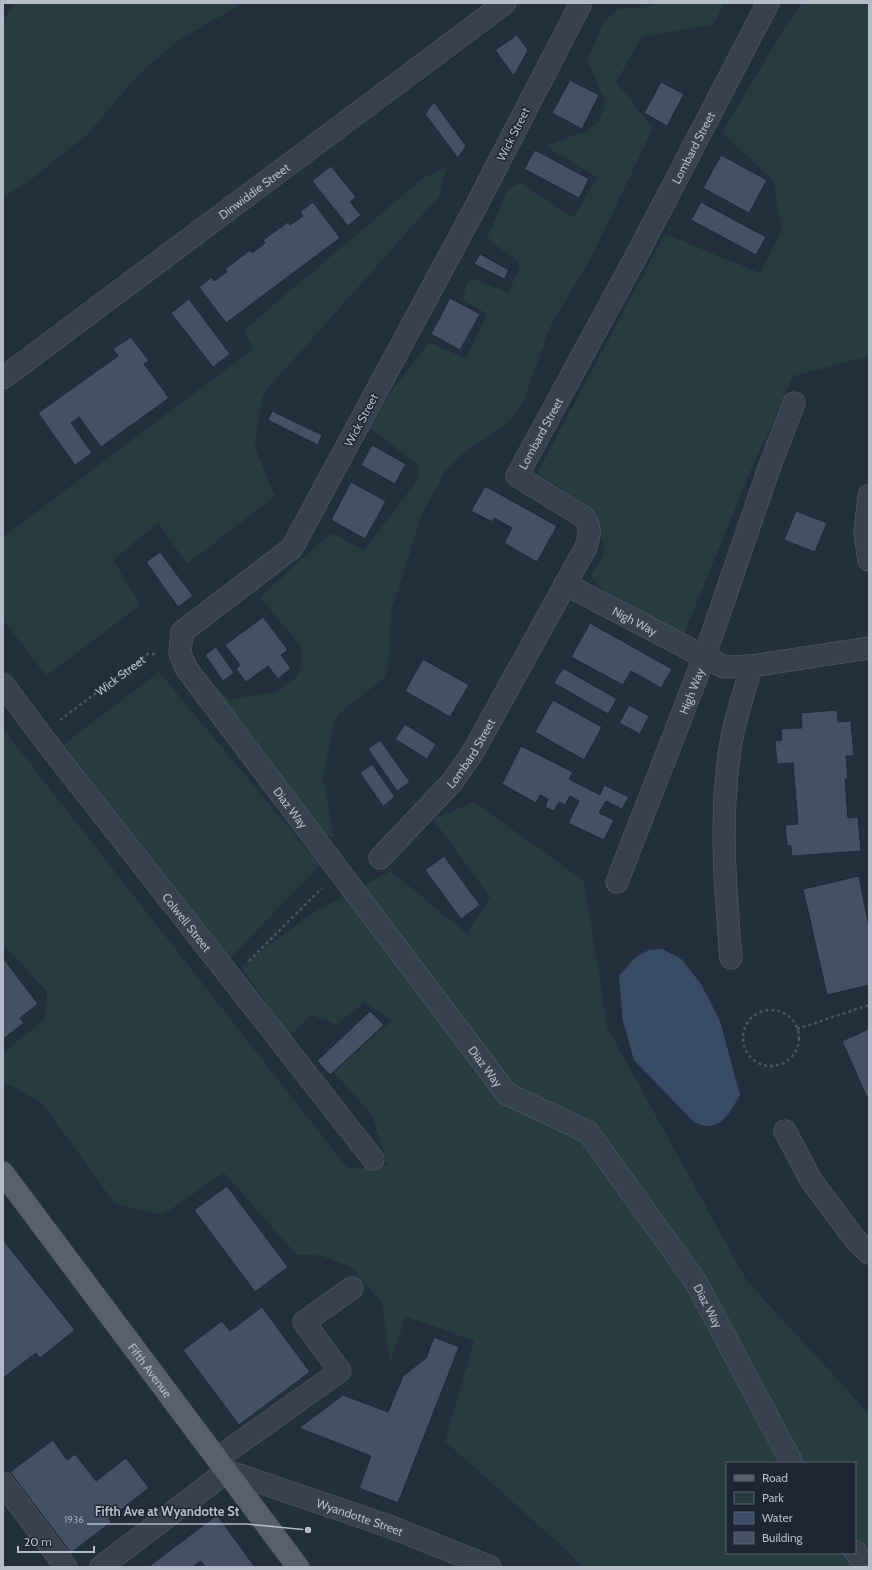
<svg xmlns="http://www.w3.org/2000/svg" width="872" height="1570" font-family="Cabin,sans-serif">
	<style>
		.green { fill: #263c3f; fill-rule: evenodd }
		.water { fill: #394c67 }
		.building { fill: #455162; stroke: #1f2835 }
		.lines { fill: none; stroke-linecap: round; stroke-linejoin: round }
		.minor-casing { stroke: #565f6c; stroke-width: 23 }
		.major-casing { stroke: #414a57; stroke-width: 23 }
		.path { stroke: #44595c; stroke-width: 2.5; stroke-dasharray: 3 3; stroke-linecap: butt }
		.minor { stroke: #38414e; stroke-width: 22 }
		.major { stroke: #56606e; stroke-width: 22 }
		.labels { text-anchor: middle; dominant-baseline: central; stroke-width: 3; stroke-linejoin: round; paint-order: stroke }
		.number-label { font-size: 10px; fill: #98a1af }
		.street-label { font-size: 12px; fill: #b4bcc9; stroke: #1d2633 }
		.leader { fill: none; stroke: #b4bcc9; stroke-width: 1.5 }
		.callout-dot { fill: #b4bcc9; stroke: #1d2633; stroke-width: 1.5 }
		.callout-label { font-size: 13px; text-anchor: middle; font-weight: bold; fill: #b4bcc9; stroke: #1d2633; stroke-width: 3; stroke-linejoin: round; paint-order: stroke }
	</style>
	<rect width="100%" height="100%" fill="#242f3e"/>
	<g class="green">
		<polygon points="17,3 243,3 179,40 137,76 87,135 28,182 3,196 3,19"/>
		<polygon points="657,3 724,3 713,25 642,37 616,82 653,128 593,254 549,329 523,403 506,425 466,451 445,471 422,515 391,611 388,668 384,678 340,713 334,722 323,779 334,837 325,836 210,682 230,700 275,692 297,678 302,662 300,645 260,597 331,533 364,550 419,478 418,465 370,428 392,390 429,343 466,358 487,314 464,300 466,284 472,278 508,293 519,269 518,261 487,239 507,190 521,183 573,218 597,177 545,146 589,130 601,118 605,101 587,60 605,20 619,9 647,7"/>
		<polygon points="802,3 869,3 869,351 866,357 793,376 750,472 684,634 607,593 591,577 605,552 595,510 537,473 665,234 760,273 782,229 773,181 722,132 785,27"/>
		<polygon points="447,166 439,196 262,395 255,447 275,496 187,564 158,523 113,560 140,605 46,676 3,619 3,537 253,349 244,330 422,179"/>
		<polygon points="159,672 320,865 230,958 64,744"/>
		<path d="M 3,729 L 348,1169 L 388,1165 L 372,1115 L 334,1072 L 391,1021 L 365,1002 L 337,1024 L 311,1015 L 289,1036 L 241,966 L 316,911 L 391,871 L 467,934 L 490,897 L 433,819 L 474,802 L 584,881 L 607,1027 L 747,1281 L 869,1414 L 869,1567 L 583,1567 L 566,1550 L 445,1441 L 474,1341 L 406,1316 L 390,1363 L 382,1303 L 351,1267 L 317,1254 L 297,1255 L 224,1173 L 162,1215 L 115,1204 L 51,1115 L 39,1101 L 3,1081 L 3,1053 L 45,1019 L 47,992 L 3,944 ZM 727,1463 L 855,1463 L 855,1553 L 727,1553 Z"/>
	</g>
	<path class="water" d="M 662,949 L 681,959 L 701,984 L 720,1021 L 740,1095 C 732,1108 724,1127 706,1126 C 702,1126 697,1123 694,1122 L 634,1060 L 623,1021 L 619,976 L 636,957 L 649,950 Z"/>
	<g class="building">
		<polygon points="517,35 528,50 514,76 495,50"/>
		<polygon points="570,80 599,95 582,129 552,113"/>
		<polygon points="661,82 684,94 667,126 644,113"/>
		<polygon points="434,102 466,146 458,158 425,114"/>
		<polygon points="535,150 589,179 579,198 524,169"/>
		<polygon points="721,155 767,180 749,213 703,188"/>
		<polygon points="331,166 356,197 350,202 361,215 348,226 312,181"/>
		<polygon points="313,202 340,238 226,323 199,287 212,277 214,281 227,272 225,269 250,250 252,253 265,243 263,240 288,222 290,225 303,216 300,212"/>
		<polygon points="701,202 766,237 756,255 691,220"/>
		<polygon points="480,254 509,270 504,279 474,264"/>
		<polygon points="450,298 480,314 460,350 431,334"/>
		<polygon points="189,299 230,354 213,367 171,313"/>
		<polygon points="131,337 149,361 144,364 169,398 101,447 79,417 71,423 92,453 75,465 38,413 118,356 113,349"/>
		<polygon points="272,411 322,435 318,445 268,420"/>
		<polygon points="372,445 406,464 395,484 361,465"/>
		<polygon points="351,482 386,501 365,539 331,520"/>
		<polygon points="485,486 557,526 537,562 504,543 512,528 494,518 492,522 471,511"/>
		<polygon points="796,511 827,523 815,552 784,540"/>
		<polygon points="160,552 193,596 178,607 146,562"/>
		<polygon points="263,617 288,650 281,655 291,668 278,679 268,666 246,682 236,669 240,665 225,645"/>
		<polygon points="590,623 672,669 661,688 631,671 623,685 571,657"/>
		<polygon points="216,647 234,673 223,681 205,655"/>
		<polygon points="423,659 469,685 450,717 405,691"/>
		<polygon points="563,668 617,699 608,714 554,683"/>
		<polygon points="553,700 602,727 584,760 535,732"/>
		<polygon points="629,705 649,716 640,734 619,723"/>
		<polygon points="837,710 838,722 851,721 854,756 846,756 848,778 845,779 848,818 858,817 861,851 792,856 791,846 787,845 785,825 798,824 793,763 777,764 775,741 782,740 781,729 802,728 801,713"/>
		<polygon points="405,724 436,744 427,759 395,739"/>
		<polygon points="380,740 410,782 397,791 368,749"/>
		<polygon points="521,746 573,772 569,779 600,795 604,785 629,797 622,809 606,801 599,813 614,820 604,840 568,823 579,801 570,796 565,805 559,802 554,811 545,807 548,799 540,795 536,803 502,784"/>
		<polygon points="372,764 395,797 383,806 360,773"/>
		<polygon points="444,856 480,905 461,919 425,870"/>
		<polygon points="859,876 869,927 869,985 827,995 803,889"/>
		<polygon points="3,958 38,1004 20,1018 24,1023 3,1039"/>
		<polygon points="370,1011 384,1025 330,1075 317,1061"/>
		<polygon points="869,1029 869,1102 842,1041"/>
		<polygon points="227,1186 288,1267 255,1292 194,1210"/>
		<polygon points="3,1240 75,1330 40,1358 36,1353 3,1378"/>
		<polygon points="262,1307 310,1372 239,1425 183,1350 222,1321 230,1331"/>
		<polygon points="434,1337 459,1347 398,1503 359,1488 371,1456 299,1428 343,1395 388,1412 403,1376 426,1358"/>
		<polygon points="53,1440 67,1460 75,1454 96,1481 126,1458 149,1488 109,1519 111,1522 71,1553 10,1472"/>
		<polygon points="217,1515 255,1567 205,1567 201,1561 192,1567 148,1567"/>
	</g>
	<g class="lines">
		<defs>
			<g id="minor">
				<path id="s2" d="M 581,3 L 474,210 L 292,548 L 182,632 L 180,653 L 186,668 L 507,1094 L 588,1132 L 696,1282 L 792,1463"/>
				<path id="s3" d="M 3,378 L 505,3"/>
				<polyline points="869,495 865,534 869,560"/>
				<path id="s4" d="M 565,584 L 724,667 L 751,666 L 869,648"/>
				<path id="s5" d="M 3,684 L 40,734 L 373,1159"/>
				<path id="s6" d="M 380,858 L 453,781 L 473,752 L 586,547 C 590,535 591,528 584,517 L 517,476 L 640,249 L 768,3"/>
				<path id="s7" d="M 617,882 L 704,658 L 769,468 L 794,403"/>
				<path d="M 731,958 C 725,886 719,814 731,743 C 735,717 745,692 751,666"/>
				<polyline points="785,1131 811,1180 855,1239 869,1253"/>
				<polyline points="218,1458 340,1371 304,1322 352,1288"/>
				<polyline points="3,1483 66,1567"/>
				<polyline points="855,1551 866,1567"/>
				<path id="s8" d="M 101,1567 L 227,1471 L 391,1527 L 490,1567"/>
			</g>
			<g id="major">
				<path id="s9" d="M 3,1173 L 298,1567"/>
			</g>
		</defs>
		<use href="#minor" class="minor-casing"/>
		<use href="#major" class="major-casing"/>
		<g class="path">
			<path id="s1" d="M 60,720 L 148,654 L 157,654"/>
			<polyline points="249,961 322,888"/>
			<circle cx="771" cy="1038" r="28"/>
			<polyline points="797,1029 869,1005"/>
		</g>
		<use href="#minor" class="minor"/>
		<use href="#major" class="major"/>
	</g>
	<g class="labels">
		<g class="number-label">
			<text x="74" y="1519">1936</text>
		</g>
		<g class="street-label">
			<text transform="translate(513 134) rotate(-63)">Wick Street</text>
			<text stroke="none"><textPath href="#s6" startOffset="858">Lombard Street</textPath></text>
			<text stroke="none"><textPath href="#s3" startOffset="313">Dinwiddie Street</textPath></text>
			<text transform="translate(361 420) rotate(-62)">Wick Street</text>
			<text stroke="none"><textPath href="#s6" startOffset="534">Lombard Street</textPath></text>
			<text stroke="none"><textPath href="#s4" startOffset="79">Nigh Way</textPath></text>
			<text stroke="none"><textPath href="#s1" startOffset="75">Wick Street</textPath></text>
			<text stroke="none"><textPath href="#s7" startOffset="205">High Way</textPath></text>
			<text stroke="none"><textPath href="#s6" startOffset="139">Lombard Street</textPath></text>
			<text stroke="none"><textPath href="#s2" startOffset="967">Diaz Way</textPath></text>
			<text stroke="none"><textPath href="#s5" startOffset="301">Colwell Street</textPath></text>
			<text stroke="none"><textPath href="#s2" startOffset="1291">Diaz Way</textPath></text>
			<text stroke="none"><textPath href="#s2" startOffset="1627">Diaz Way</textPath></text>
			<text stroke="none"><textPath href="#s9" startOffset="246">Fifth Avenue</textPath></text>
			<text stroke="none"><textPath href="#s8" startOffset="299">Wyandotte Street</textPath></text>
		</g>
	</g>
	<path class="leader" d="M308 1530L247 1524H87"/>
	<circle class="callout-dot" cx="308" cy="1530" r="4"/>
	<g class="callout-label">
		<text x="167" y="1516">Fifth Ave at Wyandotte St</text>
	</g>
	<rect width="872" height="1570" fill="none" stroke="#b4bcc9" stroke-width="8"/>
	<rect x="726" y="1462" width="130" height="92" fill="#1d2633" stroke="#59626f"/>
	<rect x="734" y="1475" width="20" height="6" fill="#56606e" stroke="#59626f"/>
	<text x="762" y="1482" font-size="12" fill="#b4bcc9">Road</text>
	<rect x="734" y="1492" width="20" height="12" fill="#263c3f" stroke="#59626f"/>
	<text x="762" y="1502" font-size="12" fill="#b4bcc9">Park</text>
	<rect x="734" y="1512" width="20" height="12" fill="#394c67" stroke="#59626f"/>
	<text x="762" y="1522" font-size="12" fill="#b4bcc9">Water</text>
	<rect x="734" y="1532" width="20" height="12" fill="#455162" stroke="#59626f"/>
	<text x="762" y="1542" font-size="12" fill="#b4bcc9">Building</text>
	<path d="M18 1546v6h76v-6" fill="none" stroke="#b4bcc9" stroke-width="2"/>
	<text x="24" y="1546" font-size="12" fill="#b4bcc9" stroke="#1d2633" stroke-width="3" paint-order="stroke">20 m</text>
</svg>
